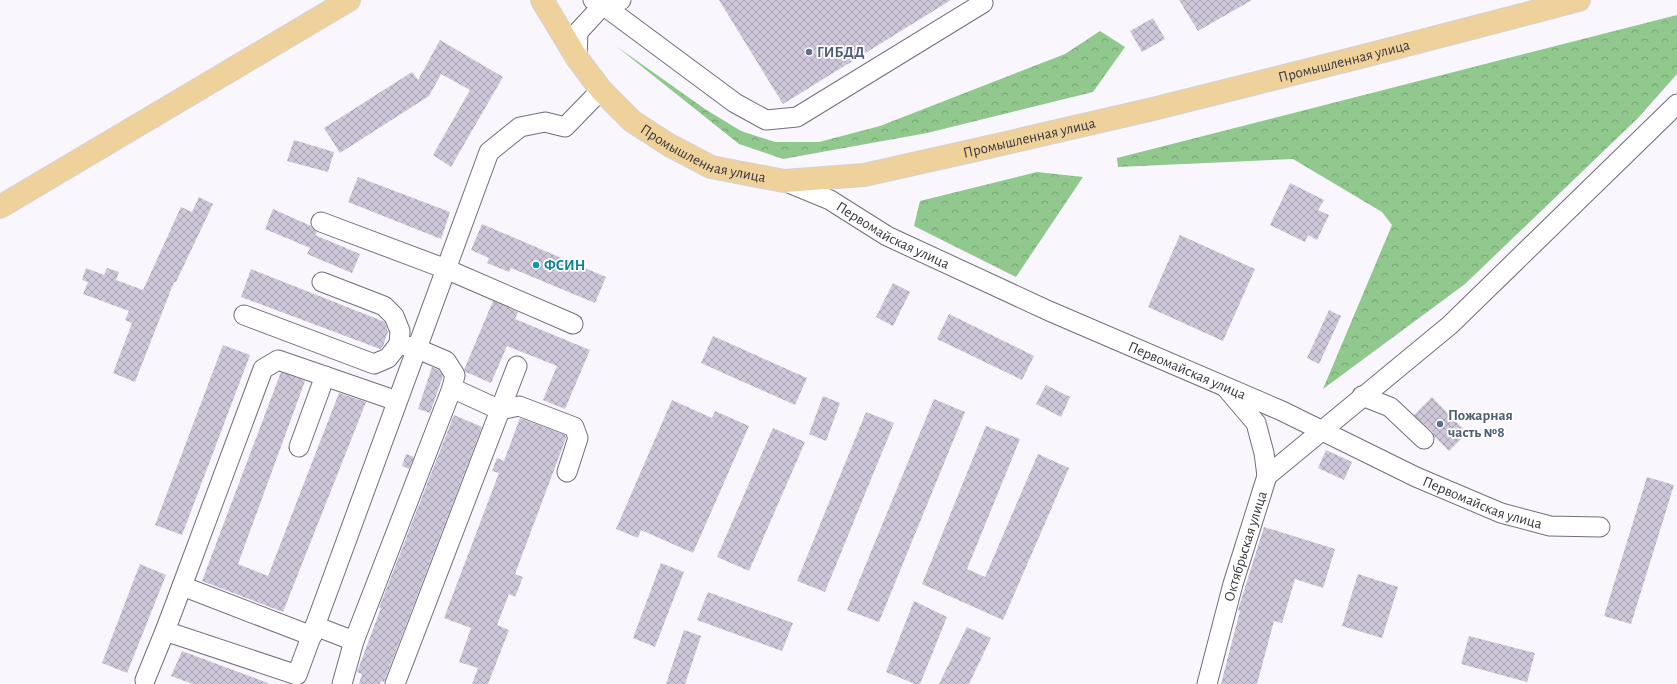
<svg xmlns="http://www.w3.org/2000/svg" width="1677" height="684" font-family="'Alegreya Sans',sans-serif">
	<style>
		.forest { fill: url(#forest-crowns) }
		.building { fill: url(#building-cross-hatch) }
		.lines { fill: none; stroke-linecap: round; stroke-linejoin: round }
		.minor-casing { stroke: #736d7e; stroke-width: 21 }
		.major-casing { stroke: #d3d3d4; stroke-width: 24 }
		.minor { stroke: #fff; stroke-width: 19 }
		.major { stroke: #efd19b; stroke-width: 22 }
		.service-dot { fill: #5c6f8a; stroke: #fff; stroke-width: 1.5 }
		.culture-dot { fill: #0f9aa8; stroke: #fff; stroke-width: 1.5 }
		.labels { text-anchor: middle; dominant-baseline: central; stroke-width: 3.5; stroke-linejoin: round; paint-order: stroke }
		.service-label { font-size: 15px; font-weight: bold; fill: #4e5e75; stroke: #fff; text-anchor: start }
		.street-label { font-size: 15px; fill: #38353c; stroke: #fff }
		.culture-label { font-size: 15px; font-weight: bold; fill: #0d838f; stroke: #fff; text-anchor: start }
	</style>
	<defs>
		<pattern id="forest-crowns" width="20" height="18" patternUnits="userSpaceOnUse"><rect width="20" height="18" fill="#90c88e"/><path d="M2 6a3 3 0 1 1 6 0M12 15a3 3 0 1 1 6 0" fill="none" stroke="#77a375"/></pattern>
		<pattern id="building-cross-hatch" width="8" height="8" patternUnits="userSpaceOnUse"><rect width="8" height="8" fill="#cec7da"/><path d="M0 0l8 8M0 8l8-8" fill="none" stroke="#a8a2b2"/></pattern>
	</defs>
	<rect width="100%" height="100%" fill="#f9f6fe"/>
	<g class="forest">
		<polygon points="1677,15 1677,74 1638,118 1465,284 1323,389 1392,225 1382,212 1293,159 1118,167 1117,158"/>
		<polygon points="1100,31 1125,47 1093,92 927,133 783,159 739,144 616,46 705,109 741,131 775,142 819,142 880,126 1065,54"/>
		<polygon points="1037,172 1083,177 1016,277 914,226 920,201"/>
	</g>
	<g class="building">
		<polygon points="719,0 951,0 783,104"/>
		<polygon points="1179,0 1252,0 1198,31"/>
		<polygon points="1153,18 1165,39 1142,52 1130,31"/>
		<polygon points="440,40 503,77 451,167 433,155 470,90 441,74 429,96 340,153 324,128 412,72 418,80"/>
		<polygon points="294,140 334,152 328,172 287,161"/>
		<polygon points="358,177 450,212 441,239 348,202"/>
		<polygon points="1290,183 1324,200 1318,210 1329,215 1317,240 1308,235 1305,242 1270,225"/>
		<polygon points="199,197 213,204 176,282 174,282 135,382 113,373 132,323 125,320 129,311 83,294 88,282 82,280 86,268 104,275 107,268 119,272 116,280 143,290 181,207 192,212"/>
		<polygon points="273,209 311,226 317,232 315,235 360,254 352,273 307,254 310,248 265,229"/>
		<polygon points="482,224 606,277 595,303 511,268 509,272 487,263 489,258 471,250"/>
		<polygon points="1180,235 1255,269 1223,341 1148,307"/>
		<polygon points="251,269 385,322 388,332 383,346 380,349 241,297"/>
		<polygon points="893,283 910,292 893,326 876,317"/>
		<polygon points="493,301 518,312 515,319 590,350 565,409 543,400 557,366 507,346 491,383 466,372 464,370"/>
		<polygon points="1329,310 1341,316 1319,364 1307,358"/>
		<polygon points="949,314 1034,356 1022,380 937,339"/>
		<polygon points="713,336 807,378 795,405 701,363"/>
		<polygon points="223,345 250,355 182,535 155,525"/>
		<polygon points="432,367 439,370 443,376 430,413 418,409"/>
		<polygon points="281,372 305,381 238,564 268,576 339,393 366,402 283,612 202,581"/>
		<polygon points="1046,385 1070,397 1061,417 1036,404"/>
		<polygon points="823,396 840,403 826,441 809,434"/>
		<polygon points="1432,397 1467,433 1449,451 1435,437 1432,431 1414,415"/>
		<polygon points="934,399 965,412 879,622 847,610"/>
		<polygon points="672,400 712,418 715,411 749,426 693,553 641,530 638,538 616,529"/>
		<polygon points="866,412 894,423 825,592 797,581"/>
		<polygon points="454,415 482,427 384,682 381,681 380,684 359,684 362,674 357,672 381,608 379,608"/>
		<polygon points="520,418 565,435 566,438 515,574 523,577 515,597 509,594 497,625 509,630 488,684 472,684 478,668 459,662 471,628 444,618 499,473 492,471 497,458 504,461"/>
		<polygon points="986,426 1020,439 967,569 985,577 1038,454 1069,468 1003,620 922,584"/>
		<polygon points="773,428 805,442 749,571 717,557"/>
		<polygon points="1326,450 1352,462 1344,480 1318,468"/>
		<polygon points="406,454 414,457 409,469 402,466"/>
		<polygon points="1647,477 1674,485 1631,624 1604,616"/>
		<polygon points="1264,527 1335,549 1323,588 1295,579 1282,623 1274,621 1257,684 1221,684 1240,611 1238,610"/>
		<polygon points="661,563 684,572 655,647 633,638"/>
		<polygon points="140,564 166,575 127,673 102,663"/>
		<polygon points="1358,574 1398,587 1382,638 1342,626"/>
		<polygon points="708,592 793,623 782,651 697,620"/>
		<polygon points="914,601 947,617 920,684 915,684 886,672"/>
		<polygon points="967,627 991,638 969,684 939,684"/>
		<polygon points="684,630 701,636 685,684 666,684"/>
		<polygon points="1469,636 1535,653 1527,682 1461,664"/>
		<polygon points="182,651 268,683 267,684 193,684 171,676"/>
	</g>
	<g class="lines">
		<defs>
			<g id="minor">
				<polyline points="593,0 603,5 735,103 766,120 797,117 983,3"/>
				<polyline points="577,58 578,32 603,5 621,0"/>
				<path id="s1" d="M 784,181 L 830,200 L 887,236 L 1049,311 L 1282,411 L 1416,477 L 1501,513 L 1550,526 L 1600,527"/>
				<polyline points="321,222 446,269 573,324"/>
				<polyline points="244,315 374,364 388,358 399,344 400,331 394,316 384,306 322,282"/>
				<polyline points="452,388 500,410 519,406 574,427 578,438 567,472"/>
				<polyline points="1227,389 1256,423 1264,453 1267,476"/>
				<polyline points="1362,396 1390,407 1424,439"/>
				<polyline points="299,447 325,376"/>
				<polyline points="182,586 263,369 278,360 397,401"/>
				<polyline points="315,626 354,641 452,388 455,375 446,361 418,349 399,344"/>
				<polyline points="165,631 182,586 312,636"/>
				<polyline points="145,680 165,631 297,675 489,152 520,127 545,122 565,127 601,90"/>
				<polyline points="342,684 354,641"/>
				<polyline points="395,684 517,366"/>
				<path id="s2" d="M 1207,684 L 1233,584 L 1267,476 L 1450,325 L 1677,104"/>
			</g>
			<g id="major">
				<path id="s3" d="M 542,0 L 577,58 L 601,90 L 632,121 L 669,145 L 711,167 L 784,181 L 864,175 L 980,149 L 1153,109 L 1360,57 L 1579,0"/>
				<polyline points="0,207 349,0"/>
			</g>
		</defs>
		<use href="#minor" class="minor-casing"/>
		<use href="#major" class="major-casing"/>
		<use href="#minor" class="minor"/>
		<use href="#major" class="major"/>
	</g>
	<g class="service-dot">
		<circle cx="809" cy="52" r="4"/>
		<circle cx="1440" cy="424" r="4"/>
	</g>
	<circle class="culture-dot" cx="536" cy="265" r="4"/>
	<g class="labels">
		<g class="service-label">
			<text x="817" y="52">ГИБДД</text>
			<text x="1448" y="415">Пожарная<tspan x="1448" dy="17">часть №8</tspan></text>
		</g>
		<g class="street-label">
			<text stroke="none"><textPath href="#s3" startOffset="891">Промышленная улица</textPath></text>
			<text stroke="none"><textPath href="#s3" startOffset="567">Промышленная улица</textPath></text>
			<text stroke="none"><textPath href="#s3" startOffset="231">Промышленная улица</textPath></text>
			<text stroke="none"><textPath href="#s1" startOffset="122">Первомайская улица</textPath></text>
			<text stroke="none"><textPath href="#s1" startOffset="446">Первомайская улица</textPath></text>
			<text stroke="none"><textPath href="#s1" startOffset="770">Первомайская улица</textPath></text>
			<text stroke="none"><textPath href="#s2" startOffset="143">Октябрьская улица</textPath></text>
		</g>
		<g class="culture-label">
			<text x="544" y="265">ФСИН</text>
		</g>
	</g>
</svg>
